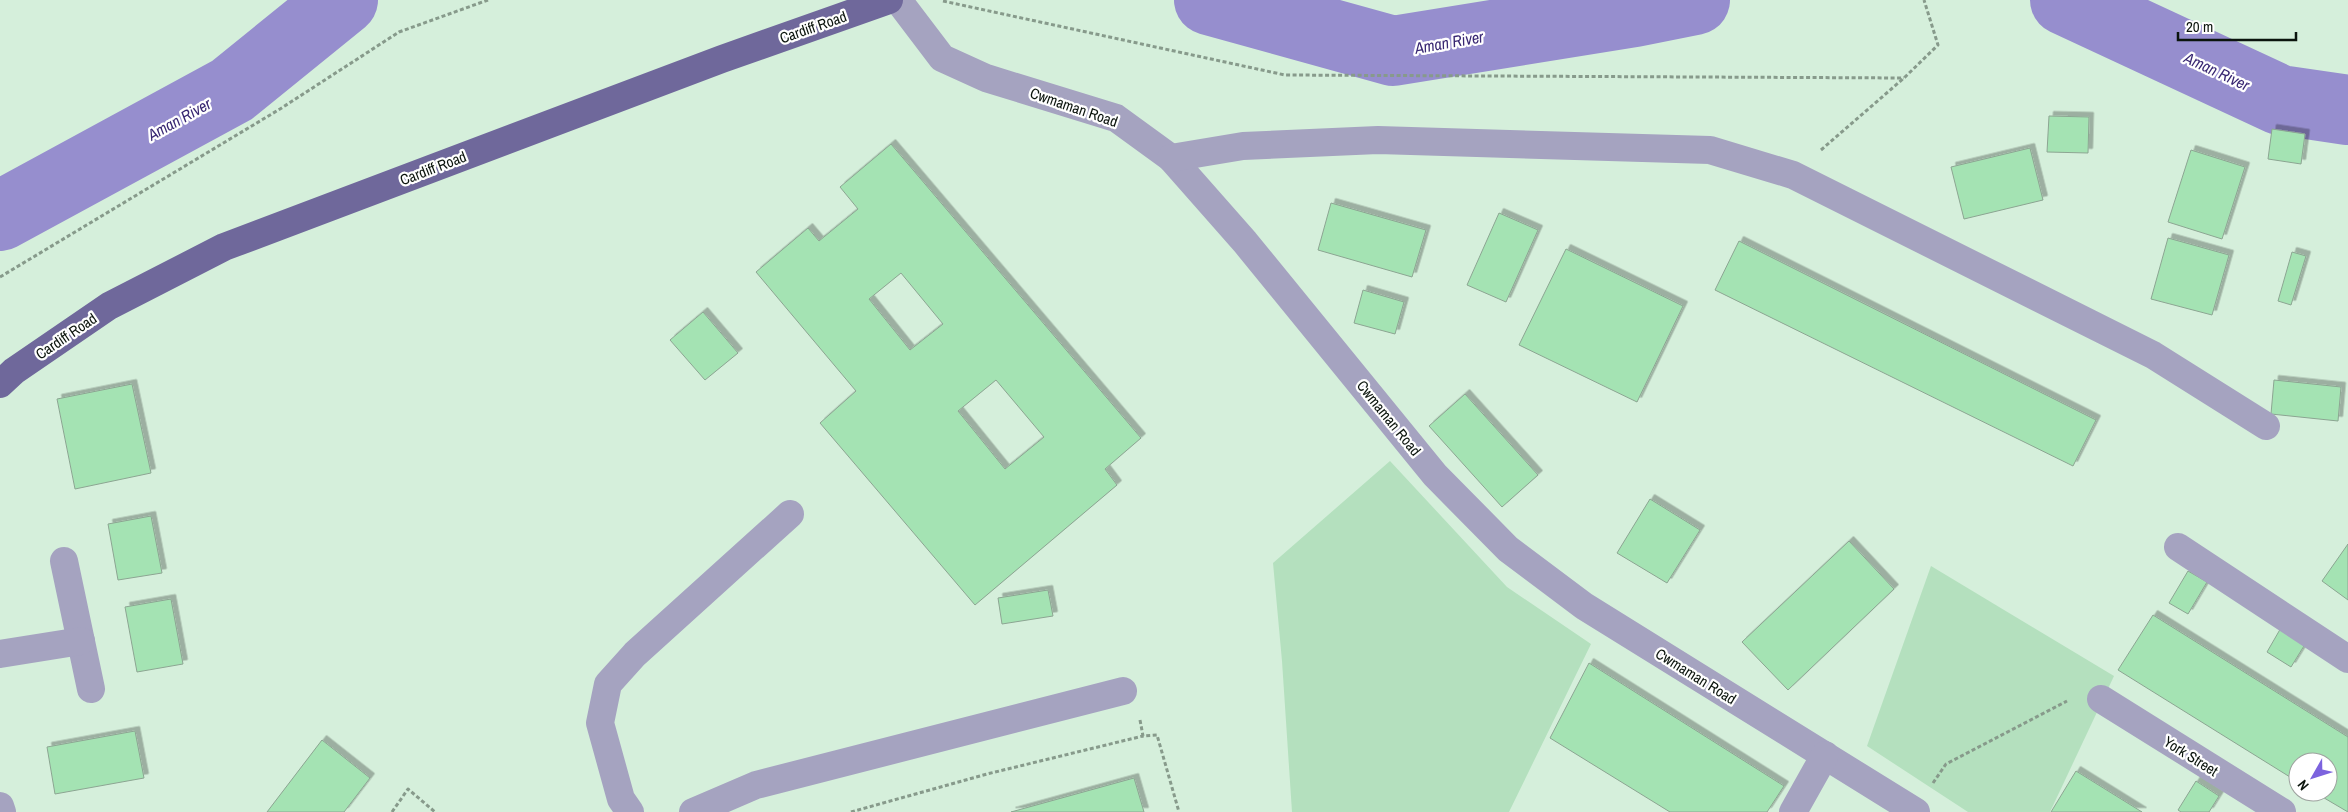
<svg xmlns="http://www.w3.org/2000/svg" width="2348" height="812" font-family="'Archivo Narrow',sans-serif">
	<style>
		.green { fill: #b4e0be }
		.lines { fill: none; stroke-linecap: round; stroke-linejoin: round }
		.river { stroke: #968ece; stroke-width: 70 }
		.building { fill: #a4e3b3; stroke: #8ca592; fill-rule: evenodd; filter: url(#shadow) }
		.path { stroke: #879a8b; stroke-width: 3; stroke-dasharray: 4 2.5; stroke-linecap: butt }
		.minor { stroke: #a5a3c0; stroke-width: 28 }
		.major { stroke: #6f689b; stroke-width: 28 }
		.labels { text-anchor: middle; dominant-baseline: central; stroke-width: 4.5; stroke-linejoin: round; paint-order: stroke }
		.street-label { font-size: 15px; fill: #0b140d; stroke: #fff }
		.water-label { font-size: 16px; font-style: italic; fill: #382772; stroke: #fff }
	</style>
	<defs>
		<filter id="shadow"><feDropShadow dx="4.5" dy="-4.5" stdDeviation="0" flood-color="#0004"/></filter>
	</defs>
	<rect width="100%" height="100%" fill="#d5efdb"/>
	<g class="green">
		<polygon points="1390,461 1507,587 1591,644 1509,812 1292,812 1282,661 1273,563"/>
		<polygon points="1931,566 2114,676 2050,812 1968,812 1867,746"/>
	</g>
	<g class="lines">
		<g class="river">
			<polyline points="1209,0 1393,51 1635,12 1695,0"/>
			<polyline points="2065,0 2280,100 2348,110"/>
			<polyline points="0,216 232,90 343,0"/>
		</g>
	</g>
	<g class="building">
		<polygon points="2049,116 2089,117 2088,153 2047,152"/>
		<polygon points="2272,129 2305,134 2301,164 2268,159"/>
		<path d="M 891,144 L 1141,438 L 1105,469 L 1117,485 L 975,605 L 820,423 L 856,391 L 756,272 L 808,228 L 819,241 L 858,209 L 840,187 ZM 901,273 L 943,324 L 910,350 L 869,299 ZM 996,380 L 1044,437 L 1005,469 L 958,411 Z"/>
		<polygon points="2030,148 2043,200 1964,219 1951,167"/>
		<polygon points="2191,150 2245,167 2222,239 2168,222"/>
		<polygon points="1331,203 1426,230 1412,277 1318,250"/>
		<polygon points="1499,213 1538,230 1506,302 1467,285"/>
		<polygon points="2168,238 2229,255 2212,315 2151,299"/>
		<polygon points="1739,241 2096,420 2073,466 1715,290"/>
		<polygon points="1566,249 1683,306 1637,402 1519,345"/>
		<polygon points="2292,252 2306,256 2291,305 2278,301"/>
		<polygon points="1363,290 1404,302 1395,334 1354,323"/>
		<polygon points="703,312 738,353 705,380 670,340"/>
		<polygon points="2274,380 2341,387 2338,421 2271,414"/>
		<polygon points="132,384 151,473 75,489 57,399"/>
		<polygon points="1465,394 1538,475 1502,507 1429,426"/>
		<polygon points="1650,499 1700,530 1667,583 1617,553"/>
		<polygon points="151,516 162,573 118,580 108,524"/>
		<polygon points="1849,541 1894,589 1788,690 1742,642"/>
		<polygon points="2348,544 2348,600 2322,581"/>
		<polygon points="2188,571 2207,582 2188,614 2169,603"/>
		<polygon points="1048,590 1053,616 1002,624 998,598"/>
		<polygon points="171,599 183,664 137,672 125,607"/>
		<polygon points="2153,615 2348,737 2348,812 2314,792 2328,792 2328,762 2298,762 2298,782 2118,670"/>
		<polygon points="2282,626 2307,641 2291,667 2267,652"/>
		<polygon points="1589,663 1784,786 1767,812 1670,812 1550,738"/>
		<polygon points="135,731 144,778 55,794 47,747"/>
		<polygon points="322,740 370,778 344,812 267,812"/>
		<polygon points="2076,771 2142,812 2051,812"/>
		<polygon points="1134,778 1144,812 1011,812"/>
		<polygon points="2196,781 2219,796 2209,812 2181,812 2178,810"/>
	</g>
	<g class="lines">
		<g class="path">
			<polyline points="943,1 1285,75 1904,78"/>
			<polyline points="1821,150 1904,78 1938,45 1924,0"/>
			<polyline points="0,277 280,109 399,32 488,0"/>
			<polyline points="1140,720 1143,736 1157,735 1179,812"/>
			<polyline points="1933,783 1946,764 2067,701"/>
			<polyline points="392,812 408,789 435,812"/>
			<polyline points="851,812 987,774 1143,736"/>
		</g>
		<g class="minor">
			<polyline points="898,0 942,58 986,78 1116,118 1171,158 1245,242 1435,475 1508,549 1584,606 1916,812"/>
			<polyline points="1171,158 1243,146 1378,140 1710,150 1793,175 2153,355 2266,426"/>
			<polyline points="2178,547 2348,659"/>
			<polyline points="64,561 91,689"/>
			<polyline points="0,654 81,641"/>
			<polyline points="2101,699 2282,812"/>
			<polyline points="0,806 2,812"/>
			<polyline points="630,812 621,799 600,723 608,684 635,654 790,514"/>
			<polyline points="693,812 756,785 1123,691"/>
			<polyline points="1793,812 1825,755"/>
		</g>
		<polyline class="major" points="0,384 14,371 109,306 224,247 722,59 889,0"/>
	</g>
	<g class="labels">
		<g class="street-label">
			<text transform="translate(813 27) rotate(-19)">Cardiff Road</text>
			<text transform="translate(1074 107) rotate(19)">Cwmaman Road</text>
			<text transform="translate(433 168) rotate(-21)">Cardiff Road</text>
			<text transform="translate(66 336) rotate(-34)">Cardiff Road</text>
			<text transform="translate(1389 418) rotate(51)">Cwmaman Road</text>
			<text transform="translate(1696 676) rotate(32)">Cwmaman Road</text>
			<text transform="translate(2191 756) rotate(32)">York Street</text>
		</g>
		<g class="water-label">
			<text transform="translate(1449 42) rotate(-10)">Aman River</text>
			<text transform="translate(2217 71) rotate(25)">Aman River</text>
			<text transform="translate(179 119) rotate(-29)">Aman River</text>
		</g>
	</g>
	<g transform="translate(2313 777) rotate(231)"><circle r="24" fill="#ffffff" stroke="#9da19e"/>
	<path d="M0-4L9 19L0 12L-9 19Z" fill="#7c63de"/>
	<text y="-8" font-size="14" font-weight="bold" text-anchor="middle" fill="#0b140d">N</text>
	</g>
	<path d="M2178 32v8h118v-8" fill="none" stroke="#0b140d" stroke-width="2.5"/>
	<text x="2186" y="32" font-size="15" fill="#0b140d" stroke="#ffffff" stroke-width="4" paint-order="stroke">20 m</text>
</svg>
